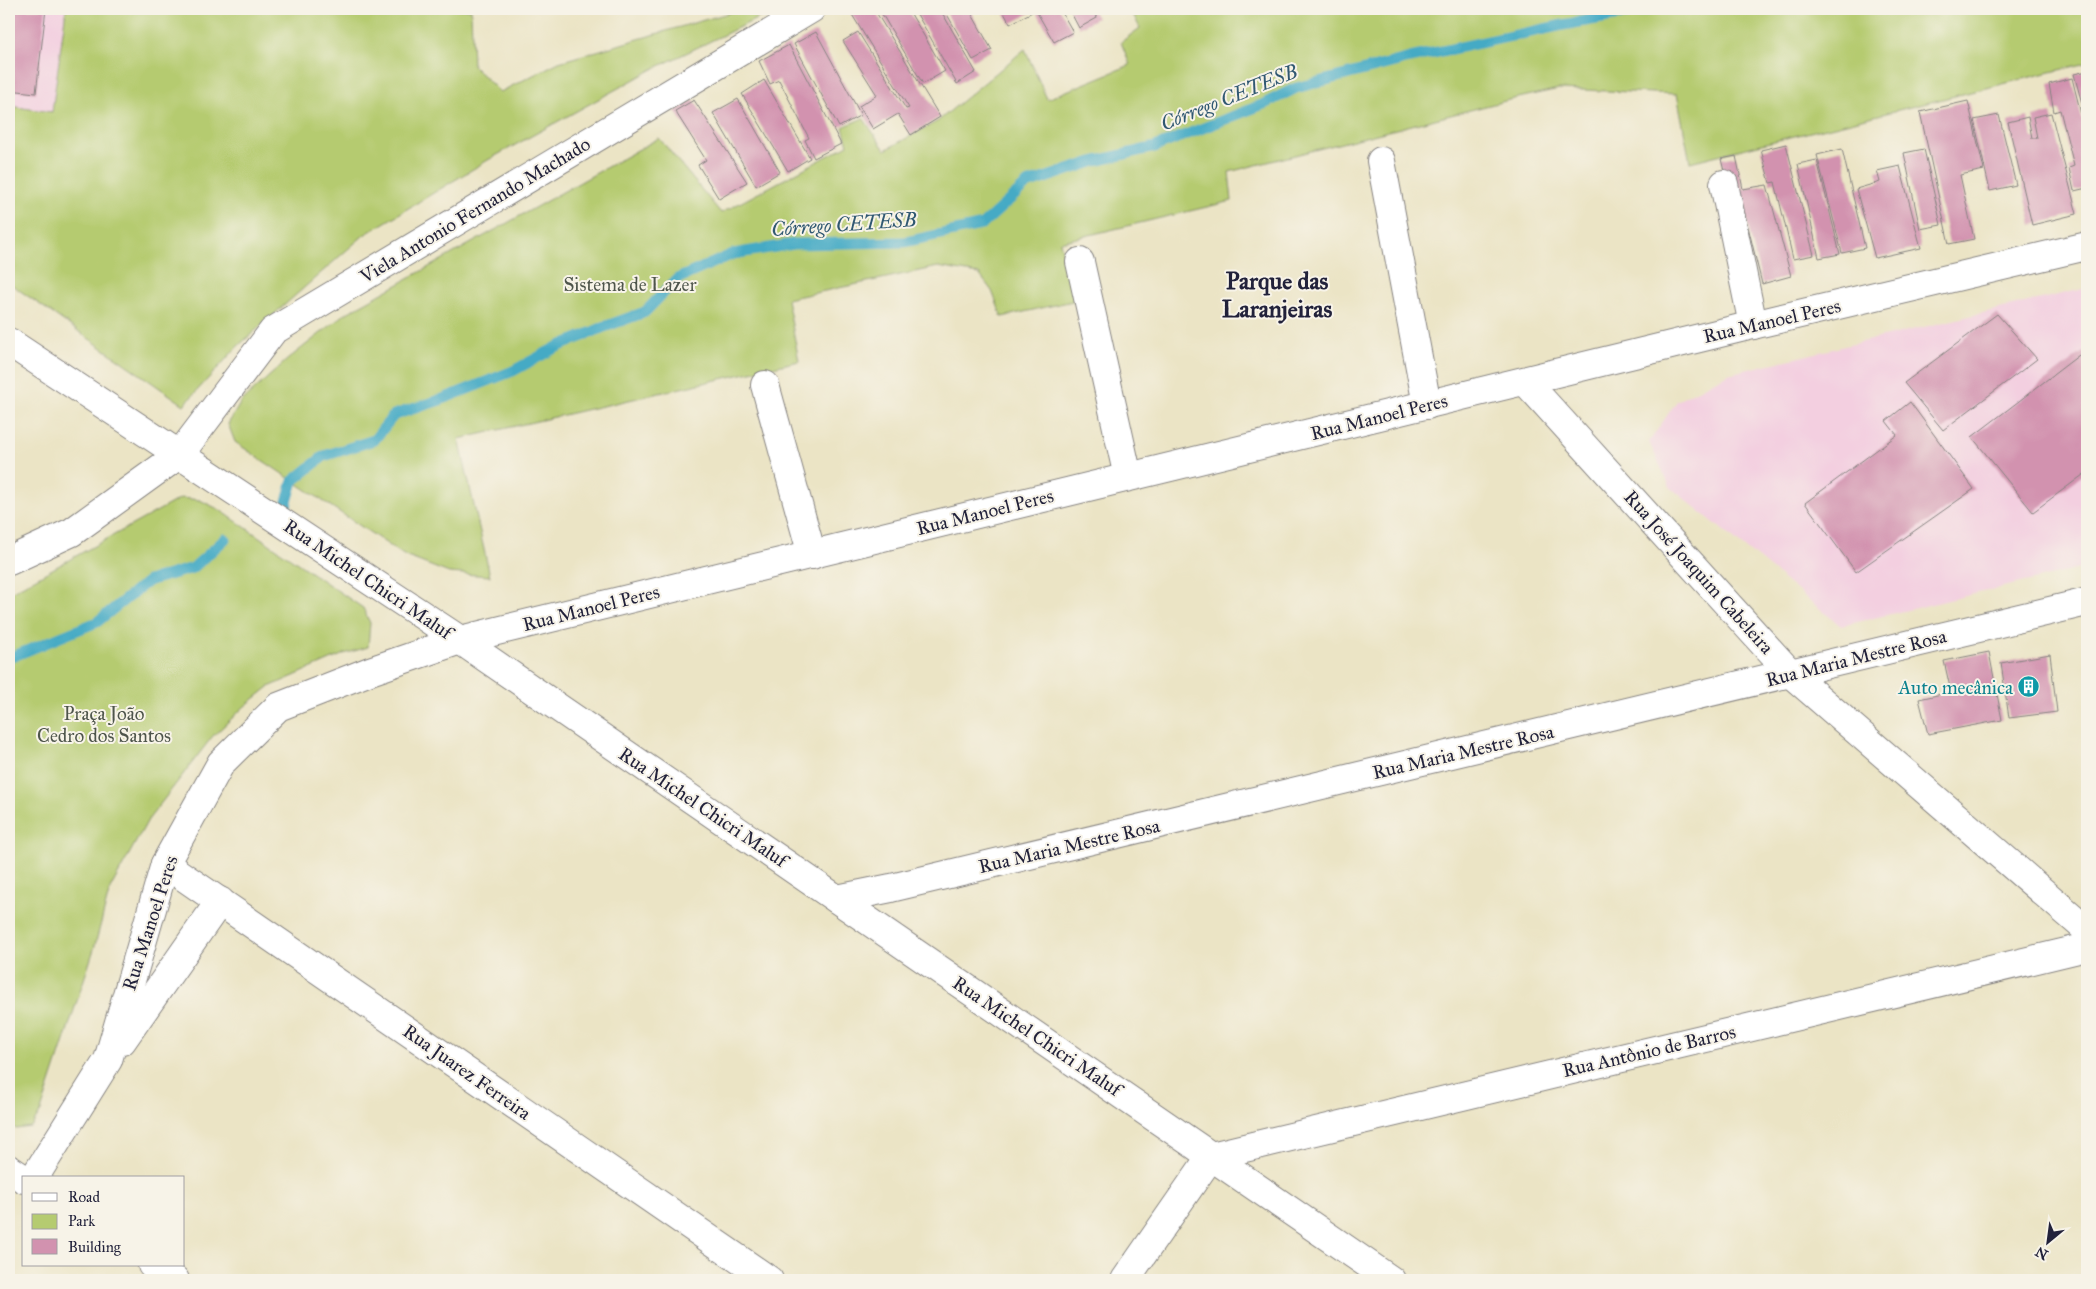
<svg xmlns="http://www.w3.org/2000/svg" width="2096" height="1289" font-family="'IM FELL Great Primer',serif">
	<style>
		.built { fill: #f3cfe0 }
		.green { fill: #b5cb70; stroke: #6c7656 }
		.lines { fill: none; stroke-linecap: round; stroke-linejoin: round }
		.stream { stroke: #45aac5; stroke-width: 11 }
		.building { fill: #d292af }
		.minor-casing { stroke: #868380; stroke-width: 30 }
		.minor { stroke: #fff; stroke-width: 28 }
		.labels { text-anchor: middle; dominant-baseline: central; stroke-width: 4; stroke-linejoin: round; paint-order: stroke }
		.street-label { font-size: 19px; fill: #22223b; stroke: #f7f3e8 }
		.park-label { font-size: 19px; fill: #4e554b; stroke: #f7f3e8 }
		.culture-label { font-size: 19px; fill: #0d838f; stroke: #f7f3e8; text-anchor: end }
		.water-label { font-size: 20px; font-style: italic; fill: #305872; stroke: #f7f3e8 }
		.district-label { font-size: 24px; font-weight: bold; fill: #22223b; stroke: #f7f3e8 }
	</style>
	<rect width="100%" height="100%" fill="#f7f3e8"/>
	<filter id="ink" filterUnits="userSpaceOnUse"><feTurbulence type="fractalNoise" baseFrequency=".02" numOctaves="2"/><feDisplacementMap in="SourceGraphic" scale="10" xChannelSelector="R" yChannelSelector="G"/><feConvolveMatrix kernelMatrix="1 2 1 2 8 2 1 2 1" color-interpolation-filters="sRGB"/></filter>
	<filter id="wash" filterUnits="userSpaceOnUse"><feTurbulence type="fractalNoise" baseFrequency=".0096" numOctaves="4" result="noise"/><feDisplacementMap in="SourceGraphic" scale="20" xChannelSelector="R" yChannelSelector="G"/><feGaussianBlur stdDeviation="1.12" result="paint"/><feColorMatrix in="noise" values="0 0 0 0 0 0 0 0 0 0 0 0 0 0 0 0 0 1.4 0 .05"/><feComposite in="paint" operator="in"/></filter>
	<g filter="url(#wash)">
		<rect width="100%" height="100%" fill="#ebe4c5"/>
		<g class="built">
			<polygon points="9,9 66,9 52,112 9,106"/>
			<polygon points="2087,288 2087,567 1841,626 1670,487 1649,442 1677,401 1728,374"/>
		</g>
		<g class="green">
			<polygon points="66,9 471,9 473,66 500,92 559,62 742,9 777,9 653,69 488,160 364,235 238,346 184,405 9,283 9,106 52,112"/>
			<polygon points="1130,9 2087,9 2087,63 1690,162 1677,94 1559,89 1509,100 1229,172 1232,201 1060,242 1077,300 1002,317 992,291 979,274 938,267 787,299 799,361 459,439 490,576 449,573 405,556 235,442 228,424 241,402 288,359 345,314 659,138 721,213 848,145 843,127 863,118 885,150 938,121 1025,49 1047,99 1130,65 1121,42 1140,28"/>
			<polygon points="181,498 200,500 220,510 363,608 370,623 368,647 344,654 269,687 245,706 212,737 148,820 110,889 94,949 41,1111 31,1127 16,1129 9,1124 9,593"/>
		</g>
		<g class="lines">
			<g class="stream">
				<polyline points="286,505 293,481 324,456 374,440 394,415 440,400 513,371 555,348 604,327 645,312 677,279 733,254 794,244 905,242 982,225 1027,184 1092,162 1155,147 1264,104 1296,88 1410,58 1563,25 1653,9"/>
				<polyline points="9,658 97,622 148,581 193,568 225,539"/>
			</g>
		</g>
		<g id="blocks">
			<g class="building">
				<polygon points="9,9 46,9 36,93 9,90"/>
				<polygon points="858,9 874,9 940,117 911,135 898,114 873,129 859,106 877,95 843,41 858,32 906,109 909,108 851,13"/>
				<polygon points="879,9 908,9 945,71 923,84"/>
				<polygon points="914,9 940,9 976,72 957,84"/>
				<polygon points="944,9 969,9 992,50 973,60"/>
				<polygon points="1002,9 1030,9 1032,12 1010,24"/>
				<polygon points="1035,9 1060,9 1073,32 1054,42"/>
				<polygon points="1069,9 1092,9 1097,18 1079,28"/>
				<polygon points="816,32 861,115 839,127 794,44"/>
				<polygon points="789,45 841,144 814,158 805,140 809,138 779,80 770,84 759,61"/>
				<polygon points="2087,71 2087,122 2074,74"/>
				<polygon points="2072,78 2087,138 2087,188 2074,191 2069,168 2074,166 2060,110 2054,112 2049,84"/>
				<polygon points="764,80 810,158 788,171 742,94"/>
				<polygon points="738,99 780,172 756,186 713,113"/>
				<polygon points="694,100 747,182 719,199 698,165 706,160 675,111"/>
				<polygon points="1968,101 1984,170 1960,175 1974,239 1949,244 1920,112"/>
				<polygon points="2051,113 2077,214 2032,225 2008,122 2028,117 2032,138 2037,138 2033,117"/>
				<polygon points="1999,115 2016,185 1990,191 1974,120"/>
				<polygon points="1786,144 1814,255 1793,259 1775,182 1770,183 1761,150"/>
				<polygon points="1842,149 1865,248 1842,253 1817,155"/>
				<polygon points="1924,149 1941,225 1920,229 1904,153"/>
				<polygon points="1736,156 1743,189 1767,185 1791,276 1762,284 1742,202 1732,203 1721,159"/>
				<polygon points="1817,160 1840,254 1819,258 1798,164"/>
				<polygon points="1900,166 1921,248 1875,258 1856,189 1880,182 1877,171"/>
				<polygon points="1997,314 2037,359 1943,430 1904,383"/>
				<polygon points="2087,349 2087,472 2033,512 1972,437"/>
				<polygon points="1910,402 1974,489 1856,572 1805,503 1897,435 1886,421"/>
				<polygon points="1989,652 2002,720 1928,734 1919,699 1951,692 1944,661"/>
				<polygon points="2050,654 2057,712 2009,718 2001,663"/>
			</g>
		</g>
	</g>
	<g filter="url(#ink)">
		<use href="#blocks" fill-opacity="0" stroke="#868380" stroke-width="1"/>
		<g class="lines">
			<defs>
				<g id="minor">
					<polyline points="1381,161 1427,405"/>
					<polyline points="1724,184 1753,325"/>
					<polyline points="1080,262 1128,477"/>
					<polyline points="9,342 460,640 1391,1280"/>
					<polyline points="1525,381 1791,674 2087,930"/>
					<polyline points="765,385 812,555"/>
					<polyline points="9,561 72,532 180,454 273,331 811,9"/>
					<polyline points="165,864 769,1280"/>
					<polyline points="837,899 891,888 2087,602"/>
					<polyline points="122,1041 220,901"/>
					<polyline points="9,1169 24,1179"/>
					<polyline points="34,1178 108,1060 165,864 221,763 278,707 370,671 460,640 1753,325 2087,246"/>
					<polyline points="152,1265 175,1280"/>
					<polyline points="1125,1280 1211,1156 2087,947"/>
				</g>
			</defs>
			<use href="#minor" class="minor-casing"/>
			<use href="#minor" class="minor"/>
		</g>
	</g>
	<defs>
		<symbol id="building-disc" viewBox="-11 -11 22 22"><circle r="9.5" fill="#0f9aa8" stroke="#f7f3e8"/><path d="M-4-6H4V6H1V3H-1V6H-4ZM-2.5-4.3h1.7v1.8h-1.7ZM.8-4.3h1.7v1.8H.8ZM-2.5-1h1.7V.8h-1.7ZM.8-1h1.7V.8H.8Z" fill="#fff"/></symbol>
	</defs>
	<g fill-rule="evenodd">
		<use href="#building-disc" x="2016" y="674" width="25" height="25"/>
	</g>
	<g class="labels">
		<g class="street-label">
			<text transform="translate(475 210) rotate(-31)">Viela Antonio Fernando Machado</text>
			<text transform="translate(1772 321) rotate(-13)">Rua Manoel Peres</text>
			<text transform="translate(1379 417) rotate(-14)">Rua Manoel Peres</text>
			<text transform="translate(985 512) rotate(-14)">Rua Manoel Peres</text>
			<text transform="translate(1699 572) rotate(48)">Rua José Joaquim Cabeleira</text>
			<text transform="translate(368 579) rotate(34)">Rua Michel Chicri Maluf</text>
			<text transform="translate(591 608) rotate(-14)">Rua Manoel Peres</text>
			<text transform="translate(1856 658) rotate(-14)">Rua Maria Mestre Rosa</text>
			<text transform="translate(1463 752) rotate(-13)">Rua Maria Mestre Rosa</text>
			<text transform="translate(703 807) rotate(34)">Rua Michel Chicri Maluf</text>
			<text transform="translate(1069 846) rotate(-13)">Rua Maria Mestre Rosa</text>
			<text transform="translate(150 923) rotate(-72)">Rua Manoel Peres</text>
			<text transform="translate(1037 1036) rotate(34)">Rua Michel Chicri Maluf</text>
			<text transform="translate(1649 1051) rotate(-13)">Rua Antônio de Barros</text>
			<text transform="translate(467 1072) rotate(35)">Rua Juarez Ferreira</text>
		</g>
		<g class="park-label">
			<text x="630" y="284">Sistema de Lazer</text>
			<text x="104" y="713">Praça João<tspan x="104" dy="22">Cedro dos Santos</tspan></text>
		</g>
		<g class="culture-label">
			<text x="2013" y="687">Auto mecânica</text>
		</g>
		<g class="water-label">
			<text transform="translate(1229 97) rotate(-22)">Córrego CETESB</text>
			<text transform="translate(844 224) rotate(-4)">Córrego CETESB</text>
		</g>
		<g class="district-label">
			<text x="1277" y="281">Parque das<tspan x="1277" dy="28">Laranjeiras</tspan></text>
		</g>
	</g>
	<rect width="2096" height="1289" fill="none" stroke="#f7f3e8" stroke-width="30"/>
	<rect x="22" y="1176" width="162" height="90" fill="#f7f3e8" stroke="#a29fa3"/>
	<rect x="32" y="1193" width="25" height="8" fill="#ffffff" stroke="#a29fa3"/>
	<text x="68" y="1202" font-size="15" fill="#22223b">Road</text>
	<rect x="32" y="1214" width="25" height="15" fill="#b5cb70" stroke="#a29fa3"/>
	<text x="68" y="1226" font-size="15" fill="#22223b">Park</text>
	<rect x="32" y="1239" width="25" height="15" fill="#d292af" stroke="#a29fa3"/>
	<text x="68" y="1252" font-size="15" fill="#22223b">Building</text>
	<g transform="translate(2048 1242) rotate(209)" stroke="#f7f3e8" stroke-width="4" paint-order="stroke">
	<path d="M0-4L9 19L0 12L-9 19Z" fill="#22223b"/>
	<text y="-8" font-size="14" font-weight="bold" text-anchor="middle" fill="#22223b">N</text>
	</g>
</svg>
